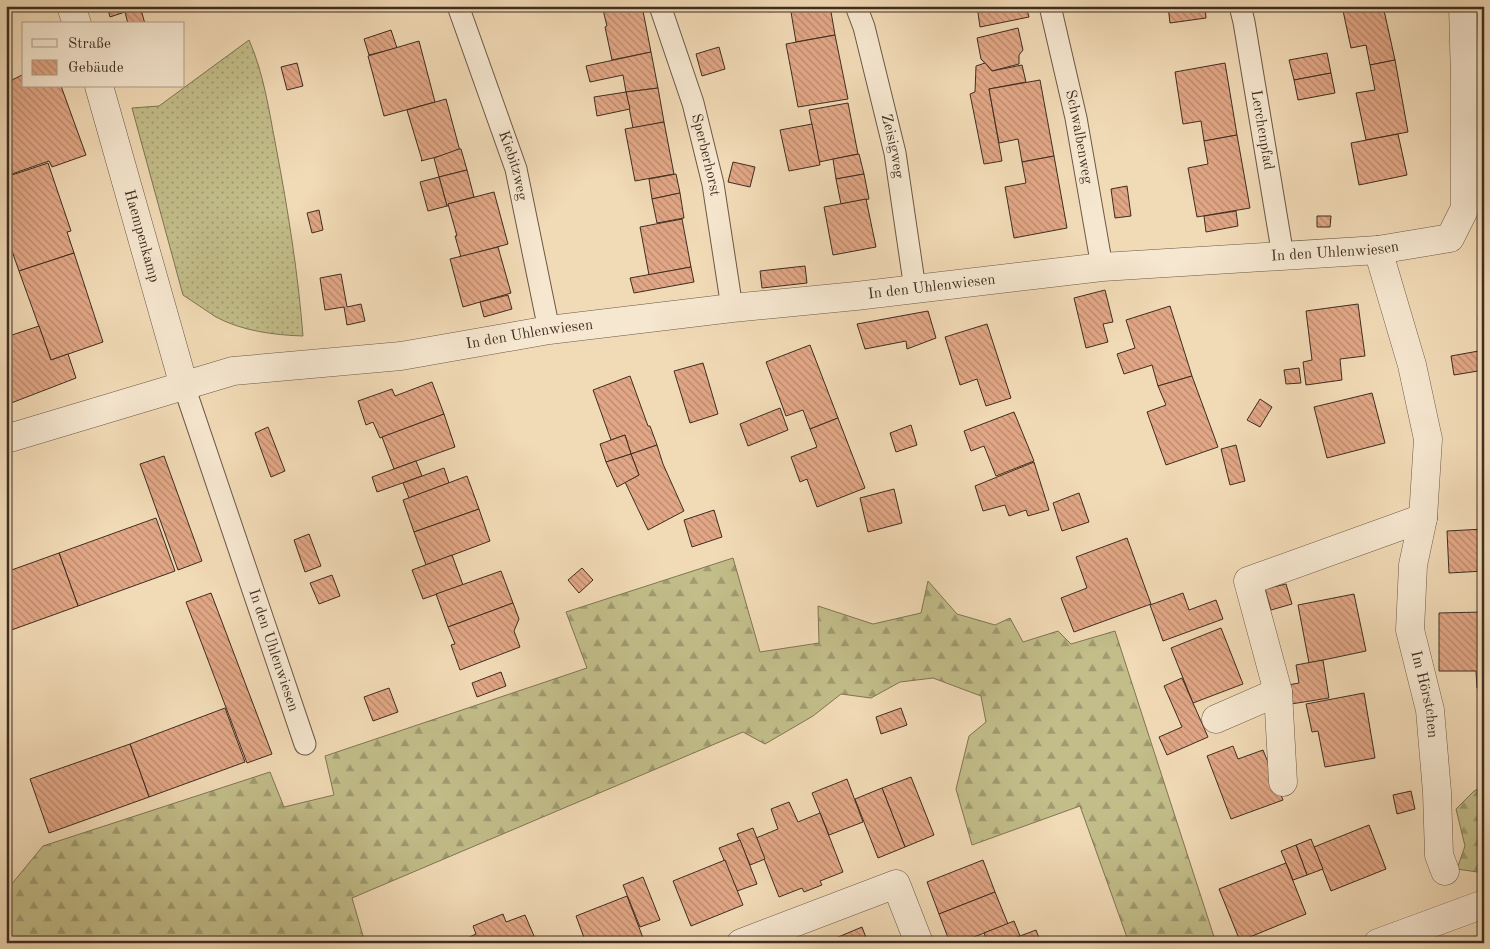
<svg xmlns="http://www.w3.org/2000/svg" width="1490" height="949" font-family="'Old Standard TT',serif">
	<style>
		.grass { fill: url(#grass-dots); stroke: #807554 }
		.forest { fill: url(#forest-firs); stroke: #807554 }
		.building { fill: url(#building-back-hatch); stroke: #3f2d20 }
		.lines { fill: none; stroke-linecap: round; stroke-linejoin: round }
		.service-casing { stroke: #6c5846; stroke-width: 23 }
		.minor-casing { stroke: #6c5846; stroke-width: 29 }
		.service { stroke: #f6e7d0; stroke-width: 21 }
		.minor { stroke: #f6e7d0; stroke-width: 28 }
		.labels { text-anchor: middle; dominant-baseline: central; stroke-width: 4; stroke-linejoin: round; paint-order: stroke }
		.street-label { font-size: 15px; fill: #3f2d20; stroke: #f6e7d0 }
	</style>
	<defs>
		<pattern id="grass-dots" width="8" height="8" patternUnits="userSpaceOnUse" patternTransform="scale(1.25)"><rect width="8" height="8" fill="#c2bd89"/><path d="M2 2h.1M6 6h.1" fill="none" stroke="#9f9a70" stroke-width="1.8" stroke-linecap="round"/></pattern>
		<pattern id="forest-firs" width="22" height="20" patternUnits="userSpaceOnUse" patternTransform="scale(1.25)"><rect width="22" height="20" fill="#c2bd89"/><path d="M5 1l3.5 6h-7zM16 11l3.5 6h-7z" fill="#9f9a70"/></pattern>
		<pattern id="building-back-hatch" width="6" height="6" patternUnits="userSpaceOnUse" patternTransform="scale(1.25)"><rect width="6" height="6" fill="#e2a786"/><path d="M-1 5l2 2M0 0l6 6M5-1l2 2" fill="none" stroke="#b9886d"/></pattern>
	</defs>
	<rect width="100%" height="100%" fill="#f1dab6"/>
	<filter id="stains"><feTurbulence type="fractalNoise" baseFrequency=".004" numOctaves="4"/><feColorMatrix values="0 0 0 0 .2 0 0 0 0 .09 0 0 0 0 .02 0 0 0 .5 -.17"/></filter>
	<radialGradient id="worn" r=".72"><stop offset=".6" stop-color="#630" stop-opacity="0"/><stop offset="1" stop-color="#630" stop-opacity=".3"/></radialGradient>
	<path class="grass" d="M 249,40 C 264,74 269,111 276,147 C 288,210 298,273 303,336 C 274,335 242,331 216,317 C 205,310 194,302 183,295 L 132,108 L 159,106 Z"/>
	<g class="forest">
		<polygon points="733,558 760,652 819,643 818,606 873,624 921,613 928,581 957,614 995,625 1010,618 1023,642 1058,631 1071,644 1115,631 1216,943 1129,943 1080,806 972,845 956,789 969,736 986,722 981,696 933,678 900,682 871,698 841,694 813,716 765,744 743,732 352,898 365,943 6,943 6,891 43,846 270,772 284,807 334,795 325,756 587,668 566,612"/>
		<polygon points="1484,786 1484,873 1457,869 1465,846 1456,809 1474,791"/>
	</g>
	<g class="building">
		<polygon points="107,6 140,6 145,24 128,24 125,12 110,17"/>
		<polygon points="612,6 642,6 651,52 612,60 605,27 607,26 603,10 601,8"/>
		<polygon points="768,6 790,6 790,8 769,12"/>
		<polygon points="790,6 830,6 835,35 796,42"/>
		<polygon points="977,6 1026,6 1029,17 980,27"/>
		<polygon points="1168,6 1205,6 1206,18 1170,23"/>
		<polygon points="1342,6 1383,6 1395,60 1370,65 1366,45 1351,48"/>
		<polygon points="1018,28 1023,50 1019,55 1019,64 992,71 981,59 977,38"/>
		<polygon points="391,30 397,48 369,55 364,39"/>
		<polygon points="835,35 848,99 798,107 786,44"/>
		<polygon points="419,41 435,102 384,116 368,56"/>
		<polygon points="719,47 725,69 702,76 696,54"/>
		<polygon points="651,52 658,88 626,92 623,75 590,82 586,66"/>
		<polygon points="1327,53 1331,73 1294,80 1289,60"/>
		<polygon points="1395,60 1408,132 1366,140 1356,93 1375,90 1370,65"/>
		<polygon points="297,63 303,86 287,90 281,67"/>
		<polygon points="985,63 992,71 1022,65 1026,82 989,89 1002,161 984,164 970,94 975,92 976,66"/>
		<polygon points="1225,63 1237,135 1204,141 1201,121 1183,124 1175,72"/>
		<polygon points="1331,73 1335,93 1298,100 1294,80"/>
		<polygon points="24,74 24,86 61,86 86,155 52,167 49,161 9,175 6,168 6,83"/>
		<polygon points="1040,80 1054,156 1022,162 1018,139 999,143 989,89"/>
		<polygon points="658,88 664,122 633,128 626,92"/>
		<polygon points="626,92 630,109 597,116 594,97"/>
		<polygon points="446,99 460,151 421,161 422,160 407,110"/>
		<polygon points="848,103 858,154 819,162 809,110"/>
		<polygon points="664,122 674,174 635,181 625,129"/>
		<polygon points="812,124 820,165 789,171 780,130"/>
		<polygon points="1398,134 1407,175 1359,185 1351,143"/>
		<polygon points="1237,135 1250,208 1197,217 1188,168 1208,164 1204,141"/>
		<polygon points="459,149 461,149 467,170 439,177 434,158"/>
		<polygon points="859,154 864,174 836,179 833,159"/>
		<polygon points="1054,156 1067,228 1014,238 1005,187 1026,183 1022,162"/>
		<polygon points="733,162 755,167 750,187 728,182"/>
		<polygon points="48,163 71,231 67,232 74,253 19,271 6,234 6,177"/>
		<polygon points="467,170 474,197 448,204 449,206 447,206 439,177"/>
		<polygon points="676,174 680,193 652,199 649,179"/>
		<polygon points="864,174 869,199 841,204 836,179"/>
		<polygon points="439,177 447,206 428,211 420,182"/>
		<polygon points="1127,186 1131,216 1115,218 1111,189"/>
		<polygon points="494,192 508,244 461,257 455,236 457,236 448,204"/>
		<polygon points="680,193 684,218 657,223 652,199"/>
		<polygon points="866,199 876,247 833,255 824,207"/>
		<polygon points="319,210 323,230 312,233 307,213"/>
		<polygon points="1236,211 1238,226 1206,232 1204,216"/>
		<polygon points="1317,216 1331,216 1330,227 1317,227"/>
		<polygon points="682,219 691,267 649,275 640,227"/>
		<polygon points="498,247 511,293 463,307 450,259"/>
		<polygon points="74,253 103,342 51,360 19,271"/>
		<polygon points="805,266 807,283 762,288 760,271"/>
		<polygon points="691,267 694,282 634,293 630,278"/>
		<polygon points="341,274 347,307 361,304 365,321 347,325 344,307 325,310 320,278"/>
		<polygon points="1105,290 1113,322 1103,324 1108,342 1086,348 1074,298"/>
		<polygon points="508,295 512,309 484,317 480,302"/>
		<polygon points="1358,304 1365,356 1340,359 1342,380 1306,385 1303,362 1312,360 1306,311"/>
		<polygon points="1170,306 1192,376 1158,386 1152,365 1124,374 1117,354 1135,348 1126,320"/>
		<polygon points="1484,308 1484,349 1478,317 1482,316 1481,309"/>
		<polygon points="928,311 936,338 907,349 906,341 865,349 857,324"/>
		<polygon points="987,324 1011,398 986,406 977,379 960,385 945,337"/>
		<polygon points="39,326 51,360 68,354 76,378 6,405 6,337"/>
		<polygon points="810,345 838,418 810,429 803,410 786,416 766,362"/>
		<polygon points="1484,350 1484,370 1454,375 1451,356"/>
		<polygon points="703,363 718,414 690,423 674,371"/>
		<polygon points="1299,368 1301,383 1286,384 1284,370"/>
		<polygon points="630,376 648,426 650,426 657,445 631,454 625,435 611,440 593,390"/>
		<polygon points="1192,376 1218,447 1166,465 1147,412 1166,405 1158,386"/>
		<polygon points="432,382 444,414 380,438 373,422 366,425 358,401 392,389 395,396"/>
		<polygon points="1372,393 1385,443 1327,458 1314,407"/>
		<polygon points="1260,399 1272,407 1260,427 1247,420"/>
		<polygon points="780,408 788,430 748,446 740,424"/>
		<polygon points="1014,412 1034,461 996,476 984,446 971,451 964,431"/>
		<polygon points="444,414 455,447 394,469 382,437"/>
		<polygon points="838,418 865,488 817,507 807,479 800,482 791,457 817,447 810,429"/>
		<polygon points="911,425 917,445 896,452 890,433"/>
		<polygon points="268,427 285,471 271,477 255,433"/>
		<polygon points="625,435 631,454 606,462 600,444"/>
		<polygon points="657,445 663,464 684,511 648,530 625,482 639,475 631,454"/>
		<polygon points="1236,445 1245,481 1230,485 1221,449"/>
		<polygon points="631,454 639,475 617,487 606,462"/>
		<polygon points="164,456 202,561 178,570 140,464"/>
		<polygon points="416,461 422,476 377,492 372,477"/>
		<polygon points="1034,462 1049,510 1028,516 1026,510 1009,516 1005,505 983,511 975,486"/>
		<polygon points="444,468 449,483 409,498 403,483"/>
		<polygon points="467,476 479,509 414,532 403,500"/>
		<polygon points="894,489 902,523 868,532 860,498"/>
		<polygon points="1079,493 1089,522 1062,531 1053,503"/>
		<polygon points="479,509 490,541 426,565 414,532"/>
		<polygon points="714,510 722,537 692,547 684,520"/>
		<polygon points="156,518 175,571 78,606 59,553"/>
		<polygon points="1484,529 1484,571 1449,573 1447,531"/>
		<polygon points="309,534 321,566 305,572 294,540"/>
		<polygon points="1127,538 1151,604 1074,632 1061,598 1087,588 1076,557"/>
		<polygon points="59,553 78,606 6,632 6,572"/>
		<polygon points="452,555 463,585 423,599 412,570"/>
		<polygon points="582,568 593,580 579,593 568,580"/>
		<polygon points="501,571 513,603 448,627 436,594"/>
		<polygon points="332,575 340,596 319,604 310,583"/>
		<polygon points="1286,584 1292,604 1271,610 1265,589"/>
		<polygon points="211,593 272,754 247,763 186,602"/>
		<polygon points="1183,593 1189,610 1216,600 1223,619 1163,641 1150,605"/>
		<polygon points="1354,594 1366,651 1309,663 1298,605"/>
		<polygon points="513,603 519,619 514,631 520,647 460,670 451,645 455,644 448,627"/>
		<polygon points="1484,612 1484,688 1477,688 1476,671 1439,671 1439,613"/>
		<polygon points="1221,628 1243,684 1193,703 1171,648"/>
		<polygon points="1323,660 1329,698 1291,704 1288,685 1299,683 1296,665"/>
		<polygon points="501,672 506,686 477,697 472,683"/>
		<polygon points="1182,678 1208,737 1167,755 1159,737 1182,727 1164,686"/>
		<polygon points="389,688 398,712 373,721 364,697"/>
		<polygon points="1364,693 1375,758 1325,767 1318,731 1312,732 1306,704"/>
		<polygon points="225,708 245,762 149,797 130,744"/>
		<polygon points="901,708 907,725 881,734 876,717"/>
		<polygon points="130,744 149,797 49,833 30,779"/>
		<polygon points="1233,746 1238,759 1263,750 1283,800 1231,819 1207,756"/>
		<polygon points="911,777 934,835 905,847 882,788"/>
		<polygon points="847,779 863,822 829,835 812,793"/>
		<polygon points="882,788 905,847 878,858 855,799"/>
		<polygon points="1411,791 1415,809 1397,814 1393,795"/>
		<polygon points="789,802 798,822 820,813 843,872 820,881 822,885 804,892 802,888 779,897 756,838 778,829 771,809"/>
		<polygon points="1369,825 1386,869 1331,891 1314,847"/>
		<polygon points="753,828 765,859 750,865 737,834"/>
		<polygon points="1311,839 1323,869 1307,875 1296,845"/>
		<polygon points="740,840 757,884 737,891 719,848"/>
		<polygon points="1296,845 1307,875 1293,880 1281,851"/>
		<polygon points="725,860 743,905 691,926 673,881"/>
		<polygon points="983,860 995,892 939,914 927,882"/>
		<polygon points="1286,863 1306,914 1240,941 1219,889"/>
		<polygon points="643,877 660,920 640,927 623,885"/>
		<polygon points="995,892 1008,924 958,943 950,943 939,914"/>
		<polygon points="627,896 645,943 586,943 576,916"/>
		<polygon points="503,914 506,922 525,915 537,943 457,943 476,934 473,926"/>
		<polygon points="1014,921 1020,936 1002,943 988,943 984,933"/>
		<polygon points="862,927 868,943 824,943"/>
		<polygon points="1036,930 1041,943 1002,943 1020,936"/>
	</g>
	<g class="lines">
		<defs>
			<g id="service">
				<path id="s1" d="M 458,6 L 516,169 L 549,330"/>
				<path id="s2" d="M 660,6 L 693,103 L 713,184 L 732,308"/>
				<path id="s3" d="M 856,6 L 864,27 L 895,153 L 915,289"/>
				<path id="s4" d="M 1050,6 L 1076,118 L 1102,267"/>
				<path id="s5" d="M 1240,6 L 1244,22 L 1283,256"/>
				<path id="s6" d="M 184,386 L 305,744"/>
			</g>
			<g id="minor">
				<polyline points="71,6 77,24"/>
				<path id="s7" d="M 99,86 L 184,386"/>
				<path id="s8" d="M 1378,250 L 1412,365 L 1428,439 L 1423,518 L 1413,565 L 1410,630 L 1430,710 L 1437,792 L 1439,855 L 1445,871"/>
				<path id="s9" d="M 6,439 L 233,371 L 401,356 L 549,330 L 732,308 L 856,296 L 1102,267 L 1378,250 L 1450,238 L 1465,208 L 1465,79 L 1463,6"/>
				<polyline points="1216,719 1278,692"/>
				<polyline points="1283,782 1278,692 1248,581 1423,518"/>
				<polyline points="741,943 896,884 919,943"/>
				<polyline points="1378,943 1484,904"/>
			</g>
		</defs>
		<use href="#service" class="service-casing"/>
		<use href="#minor" class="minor-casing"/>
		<use href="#service" class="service"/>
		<use href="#minor" class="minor"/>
	</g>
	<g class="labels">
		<g class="street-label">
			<text stroke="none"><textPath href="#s5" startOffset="126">Lerchenpfad</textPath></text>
			<text stroke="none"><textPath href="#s4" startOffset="134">Schwalbenweg</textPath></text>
			<text stroke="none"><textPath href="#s3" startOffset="145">Zeisigweg</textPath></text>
			<text stroke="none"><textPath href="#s2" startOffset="156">Sperberhorst</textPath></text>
			<text stroke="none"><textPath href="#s1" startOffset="169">Kiebitzweg</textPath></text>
			<text stroke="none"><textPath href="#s7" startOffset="156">Haempenkamp</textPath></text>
			<text stroke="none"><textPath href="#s9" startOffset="1346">In den Uhlenwiesen</textPath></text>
			<text stroke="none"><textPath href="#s9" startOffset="941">In den Uhlenwiesen</textPath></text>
			<text stroke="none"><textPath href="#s9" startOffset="536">In den Uhlenwiesen</textPath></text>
			<text stroke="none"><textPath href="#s6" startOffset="279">In den Uhlenwiesen</textPath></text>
			<text stroke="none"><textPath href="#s8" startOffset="454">Im Hörstchen</textPath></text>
		</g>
	</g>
	<rect width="1490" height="949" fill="none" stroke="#f1dab6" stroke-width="25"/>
	<rect x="8" y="8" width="1475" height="934" fill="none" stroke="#3f2d20" stroke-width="2.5"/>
	<rect x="12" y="12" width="1465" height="924" fill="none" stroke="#3f2d20"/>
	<rect x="22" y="22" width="162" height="65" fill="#f6e7d0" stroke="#ad9d8a"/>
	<rect x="32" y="39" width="25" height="8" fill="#f6e7d0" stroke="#ad9d8a"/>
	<text x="68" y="48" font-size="15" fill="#3f2d20">Straße</text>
	<rect x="32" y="60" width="25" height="15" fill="url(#building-back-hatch)" stroke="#ad9d8a"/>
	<text x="68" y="72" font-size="15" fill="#3f2d20">Gebäude</text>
	<rect width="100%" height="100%" filter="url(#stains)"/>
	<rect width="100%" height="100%" fill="url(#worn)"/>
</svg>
